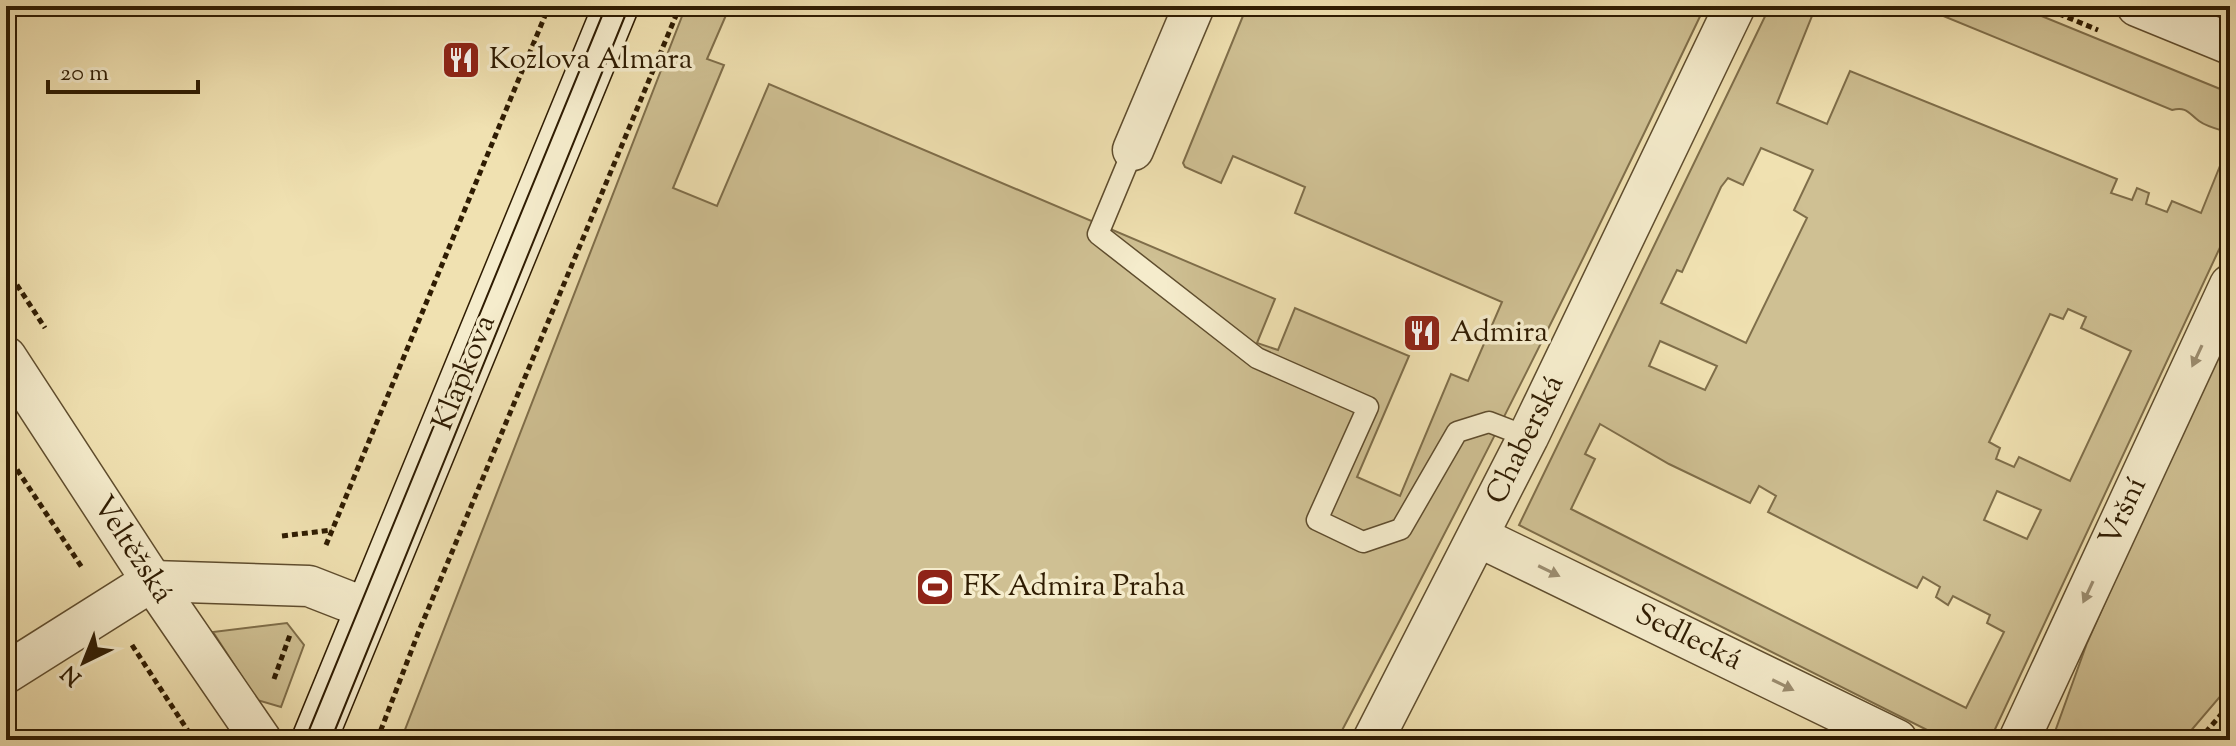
<svg xmlns="http://www.w3.org/2000/svg" width="2236" height="746" font-family="'Sorts Mill Goudy',serif">
	<style>
		.green { fill: #cfc093; stroke: #7f6e4a; stroke-width: 2; fill-rule: evenodd }
		.lines { fill: none; stroke-linecap: round; stroke-linejoin: round }
		.lane-casing { stroke: #5f4d2e; stroke-width: 23 }
		.street-casing { stroke: #5f4d2e; stroke-width: 43 }
		.secondary-casing { stroke: #2f1c02; stroke-width: 47 }
		.path { stroke: #2f1c02; stroke-width: 5; stroke-dasharray: 6 4; stroke-linecap: butt }
		.lane { stroke: #f5eccc; stroke-width: 20 }
		.street { stroke: #f5eccc; stroke-width: 40 }
		.secondary { stroke: #f5eccc; stroke-width: 44 }
		.tram { stroke: #2f1c02; stroke-width: 2 }
		.oneway { fill: #9c8e71 }
		.labels { text-anchor: middle; dominant-baseline: central; stroke-width: 7; stroke-linejoin: round; paint-order: stroke }
		.poi-label { font-size: 30px; fill: #2f1c02; stroke: #f5eccc; text-anchor: start }
		.street-label { font-size: 30px; fill: #2f1c02; stroke: #f5eccc }
	</style>
	<rect width="100%" height="100%" fill="#f0e1b1"/>
	<filter id="stains"><feTurbulence type="fractalNoise" baseFrequency=".0025" numOctaves="4"/><feColorMatrix values="0 0 0 0 .2 0 0 0 0 .09 0 0 0 0 .02 0 0 0 .5 -.17"/></filter>
	<radialGradient id="worn" r=".72"><stop offset=".6" stop-color="#630" stop-opacity="0"/><stop offset="1" stop-color="#630" stop-opacity=".3"/></radialGradient>
	<g class="green">
		<path d="M 686,6 L 730,6 L 707,59 L 724,65 L 673,188 L 717,206 L 769,84 L 1275,299 L 1257,343 L 1278,350 L 1295,308 L 1409,356 L 1357,477 L 1400,496 L 1451,374 L 1468,381 L 1502,302 L 1295,213 L 1305,187 L 1233,156 L 1221,183 L 1185,167 L 1183,163 L 1247,6 L 1705,6 C 1588,253 1465,498 1337,740 L 401,740 Z"/>
		<path d="M 1770,6 L 1816,6 L 1777,103 L 1827,124 L 1850,71 L 2117,179 L 2111,193 L 2132,200 L 2137,188 L 2149,193 L 2146,204 L 2167,212 L 2172,201 L 2201,213 L 2230,141 L 2230,226 L 1990,740 L 1947,740 L 1519,525 ZM 1761,148 L 1813,170 L 1794,210 L 1807,218 L 1746,343 L 1661,303 L 1677,270 L 1682,272 L 1721,187 L 1728,178 L 1743,185 ZM 2068,309 L 2086,317 L 2081,328 L 2131,351 L 2070,481 L 2019,457 L 2014,467 L 1996,459 L 2000,448 L 1989,442 L 2050,314 L 2063,319 ZM 1660,341 L 1717,366 L 1705,390 L 1649,366 ZM 1600,424 L 1669,464 L 1750,503 L 1759,486 L 1776,496 L 1768,512 L 1917,588 L 1923,577 L 1940,587 L 1936,597 L 1948,605 L 1953,596 L 1990,615 L 1987,623 L 2004,632 L 1966,708 L 1571,509 L 1595,459 L 1585,454 ZM 1997,491 L 2041,510 L 2027,539 L 1984,520 Z"/>
		<path d="M 1919,6 L 2017,6 L 2230,93 L 2230,133 C 2221,130 2207,127 2199,121 C 2189,114 2187,106 2172,110 Z"/>
		<polygon points="2230,321 2230,685 2183,740 2052,740 2087,643"/>
		<polygon points="287,623 304,645 281,707 257,700 213,632"/>
	</g>
	<g class="lines">
		<defs>
			<polyline id="lane" points="1133,150 1098,234 1257,358 1368,407 1317,520 1363,542 1401,529 1457,432 1489,422 1528,437"/>
			<g id="street">
				<polyline points="2137,6 2230,44"/>
				<polyline points="1133,150 1194,6"/>
				<polyline points="6,357 152,581 261,740"/>
				<polyline points="1479,537 1897,740"/>
				<polyline points="6,673 152,581 309,586 368,609"/>
				<polyline points="1373,740 1528,437 1735,6"/>
				<polyline points="2019,740 2230,285"/>
			</g>
			<polyline id="secondary" points="314,740 616,6"/>
		</defs>
		<use href="#lane" class="lane-casing"/>
		<use href="#street" class="street-casing"/>
		<use href="#secondary" class="secondary-casing"/>
		<g class="path">
			<polyline points="2040,6 2098,30"/>
			<polyline points="6,268 45,328"/>
			<polyline points="6,453 83,569"/>
			<polyline points="282,536 332,530"/>
			<polyline points="326,545 549,6"/>
			<polyline points="132,645 194,740"/>
			<polyline points="274,679 291,632"/>
			<polyline points="377,740 419,631 680,6"/>
			<polyline points="2199,740 2230,704"/>
		</g>
		<use href="#lane" class="lane"/>
		<use href="#street" class="street"/>
		<use href="#secondary" class="secondary"/>
		<g class="tram">
			<polyline points="305,740 606,6"/>
			<polyline points="331,740 629,6"/>
		</g>
	</g>
	<defs><path id="oneway-solid" d="M-6-.8H1V-3.2L6.5 0L1 3.2V.8H-6Z" transform="scale(2)"/></defs>
	<g class="oneway">
		<use href="#oneway-solid" transform="translate(2197 356) rotate(115)"/>
		<use href="#oneway-solid" transform="translate(1549 571) rotate(26)"/>
		<use href="#oneway-solid" transform="translate(2088 592) rotate(115)"/>
		<use href="#oneway-solid" transform="translate(1783 685) rotate(26)"/>
	</g>
	<defs>
		<symbol id="restaurant-square" viewBox="-11 -11 22 22"><rect x="-9" y="-9" width="18" height="18" rx="4" fill="#8f2418" stroke="#f5eccc"/><path d="M-5-6h1v4h1v-4h1v4h1v-4h1v5L-1.5 .5V6h-2V.5L-5-1ZM5-6V6H3V1.5H1.5Q1.5-4 5-6Z" fill="#fff"/></symbol>
		<symbol id="stadium-square" viewBox="-11 -11 22 22"><rect x="-9" y="-9" width="18" height="18" rx="4" fill="#8f2418" stroke="#f5eccc"/><path d="M0-5a6.5 5 0 1 0 0 10a6.5 5 0 1 0 0-10ZM-3.5-1.8h7v3.6h-7Z" fill="#fff"/></symbol>
	</defs>
	<g fill-rule="evenodd">
		<use href="#restaurant-square" x="439" y="38" width="44" height="44"/>
		<use href="#restaurant-square" x="1400" y="311" width="44" height="44"/>
		<use href="#stadium-square" x="913" y="565" width="44" height="44"/>
	</g>
	<g class="labels">
		<g class="poi-label">
			<text x="489" y="60">Kozlova Almara</text>
			<text x="1450" y="333">Admira</text>
			<text x="963" y="587">FK Admira Praha</text>
		</g>
		<g class="street-label">
			<text transform="translate(465 373) rotate(-68)">Klapkova</text>
			<text transform="translate(1526 440) rotate(-64)">Chaberská</text>
			<text transform="translate(2124 512) rotate(-65)">Vršní</text>
			<text transform="translate(132 550) rotate(57)">Veltěžská</text>
			<text transform="translate(1688 638) rotate(26)">Sedlecká</text>
		</g>
	</g>
	<rect width="2236" height="746" fill="none" stroke="#f0e1b1" stroke-width="32"/>
	<rect x="8" y="8" width="2220" height="730" fill="none" stroke="#2f1c02" stroke-width="4"/>
	<rect x="16" y="16" width="2204" height="714" fill="none" stroke="#2f1c02" stroke-width="2"/>
	<g transform="translate(84 662) rotate(223)" stroke="#f5eccc" stroke-width="6" paint-order="stroke">
	<path d="M0-6L14 30L0 20L-14 30Z" fill="#2f1c02"/>
	<text y="-12" font-size="22" font-weight="bold" text-anchor="middle" fill="#2f1c02">N</text>
	</g>
	<path d="M48 80v12h150v-12" fill="none" stroke="#2f1c02" stroke-width="4"/>
	<text x="60" y="80" font-size="24" fill="#2f1c02" stroke="#f5eccc" stroke-width="6" paint-order="stroke">20 m</text>
	<rect width="100%" height="100%" filter="url(#stains)"/>
	<rect width="100%" height="100%" fill="url(#worn)"/>
</svg>
